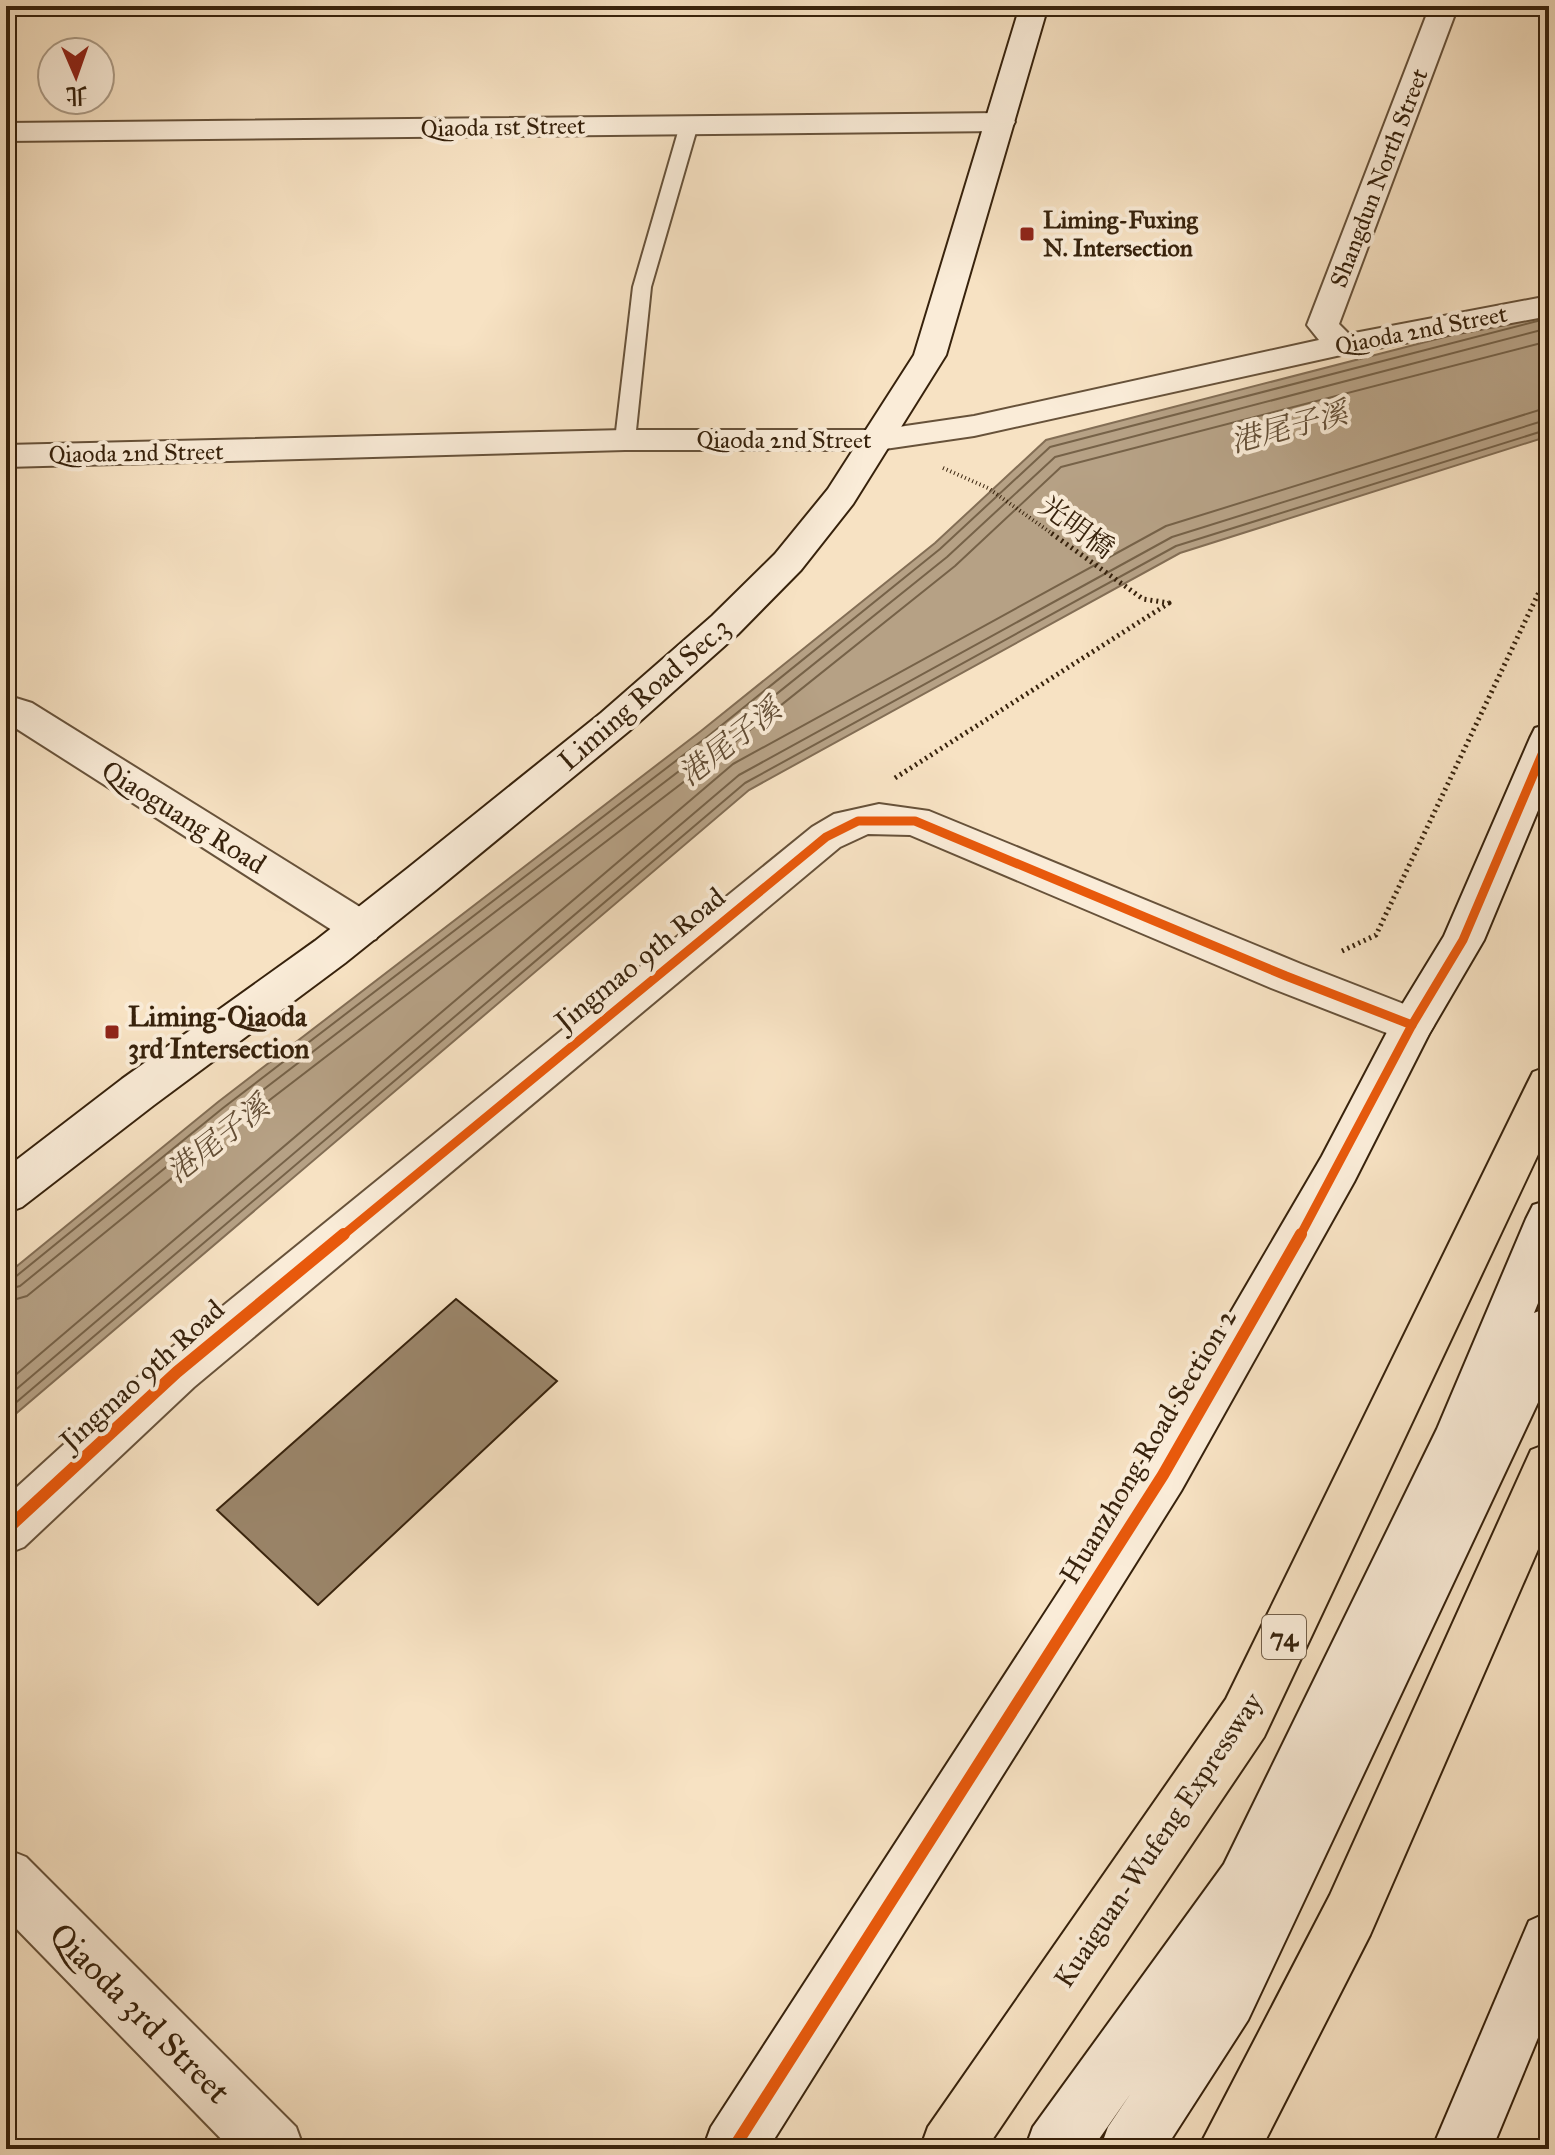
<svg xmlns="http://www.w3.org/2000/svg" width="1555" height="2155" font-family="'IM FELL Great Primer','Noto Serif TC',serif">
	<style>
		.water { fill: #b6a185; stroke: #836e55; stroke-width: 2 }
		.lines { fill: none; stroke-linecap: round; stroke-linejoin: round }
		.shore { stroke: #766248; stroke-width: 2 }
		.building { fill: #9b866b; stroke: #37220c; stroke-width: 2 }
		.lane-casing { stroke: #67523a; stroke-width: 4 }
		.street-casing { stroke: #67523a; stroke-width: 4 }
		.secondary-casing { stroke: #37220c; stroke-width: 4 }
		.highway-casing { stroke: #37220c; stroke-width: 4 }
		.path-far1 { stroke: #37220c; stroke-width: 4; stroke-dasharray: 1 3; stroke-linecap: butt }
		.path { stroke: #37220c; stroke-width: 5; stroke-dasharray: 2 4; stroke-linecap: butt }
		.lane { fill: #faecd8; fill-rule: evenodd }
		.street { fill: #faecd8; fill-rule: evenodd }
		.secondary { fill: #faecd8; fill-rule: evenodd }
		.highway { fill: #f7e2c3; fill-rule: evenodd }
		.cycleway-far1-casing { stroke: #faecd8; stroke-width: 14 }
		.cycleway-casing { stroke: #faecd8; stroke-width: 17 }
		.cycleway-far1 { stroke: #e8590c; stroke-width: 9 }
		.cycleway { stroke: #e8590c; stroke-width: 12 }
		.poi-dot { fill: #8f2418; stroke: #faecd8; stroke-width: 3 }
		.labels { text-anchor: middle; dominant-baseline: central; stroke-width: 8; stroke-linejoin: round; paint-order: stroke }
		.far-street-label { font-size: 24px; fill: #37220c; stroke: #faecd8 }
		.far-poi-label { font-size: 24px; font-weight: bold; fill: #37220c; stroke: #faecd8; text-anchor: start }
		.shield { fill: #faecd8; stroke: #725f49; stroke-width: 2 }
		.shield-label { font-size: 26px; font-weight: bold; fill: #37220c }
		.street-label { font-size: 28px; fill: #37220c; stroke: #faecd8 }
		.poi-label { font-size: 28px; font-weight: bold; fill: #37220c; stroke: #faecd8; text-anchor: start }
		.water-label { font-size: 30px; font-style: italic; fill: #634e36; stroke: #faecd8 }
		.near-street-label { font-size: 34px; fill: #37220c; stroke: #faecd8 }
	</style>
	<rect width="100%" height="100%" fill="#f7e2c3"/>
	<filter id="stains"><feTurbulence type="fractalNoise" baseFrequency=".0025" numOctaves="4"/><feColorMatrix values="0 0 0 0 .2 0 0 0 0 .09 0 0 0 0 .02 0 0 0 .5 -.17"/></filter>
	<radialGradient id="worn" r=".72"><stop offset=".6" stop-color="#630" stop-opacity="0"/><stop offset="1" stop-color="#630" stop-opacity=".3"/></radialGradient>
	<polygon class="water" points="1549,310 1549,436 1180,553 749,790 6,1422 6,1275 218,1102 701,731 935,543 1046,440"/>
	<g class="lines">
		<g class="shore">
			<polyline points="6,1280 14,1278 223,1108 707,737 940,549 1050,447 1549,318"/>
			<polyline points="6,1290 20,1286 229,1116 713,745 947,557 1055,457 1549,328"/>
			<polyline points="6,1302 27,1296 237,1125 720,754 955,566 1061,467 1549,341"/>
			<polyline points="6,1383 733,764 1166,526 1549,407"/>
			<polyline points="6,1398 739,775 1172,537 1549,419"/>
			<polyline points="6,1411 745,783 1176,546 1549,429"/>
		</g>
	</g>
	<polygon class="building" points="456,1299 557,1381 318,1605 217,1510"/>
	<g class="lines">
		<defs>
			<polygon id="lane" points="689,120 698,125 651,287 635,440 625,446 615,440 633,287 680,125"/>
			<g id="street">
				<polygon points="1430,6 1458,6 1339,324 1349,334 1549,296 1549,316 1341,355 974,436 878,450 625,450 6,467 6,445 625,430 878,430 974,416 1319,340 1307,325"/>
				<polygon points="1001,113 1011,116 1015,122 1011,128 1001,131 6,141 6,123"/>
				<polygon points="6,695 32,703 376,917 382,928 376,939 361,944 346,939 6,722"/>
				<polygon points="879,804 929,811 1301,964 1427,1013 1434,1025 1427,1037 1412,1042 1397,1037 1271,988 910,835 868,834 840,847 194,1387 24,1547 6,1554 6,1497 160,1357 812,827 834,814"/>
				<polygon points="6,1849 26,1857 296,2127 304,2149 231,2149 6,1918"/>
			</g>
			<g id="secondary">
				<polygon points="1020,6 1048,6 946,355 853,504 801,570 738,634 629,731 436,890 345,963 154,1105 22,1207 6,1213 6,1168 122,1079 315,941 408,868 601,713 712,616 775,554 828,489 914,355"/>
				<polygon points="1549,724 1549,784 1484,940 1429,1034 1354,1182 1181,1491 768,2149 703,2149 711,2127 1145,1459 1322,1156 1397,1013 1444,936 1530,738 1535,728"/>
				<polygon points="1549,1200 1549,1276 1534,1313 1549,1307 1549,1379 1248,2020 1165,2149 1100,2149 1108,2127 1131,2093 1092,2149 1025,2149 1033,2127 1224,1864 1437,1429 1526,1219 1533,1205"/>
				<polygon points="1549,1912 1549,2011 1492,2149 1432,2149 1529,1921"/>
			</g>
			<g id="highway">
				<polygon points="1549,1066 1549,1131 1264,1737 986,2149 920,2149 928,2127 1226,1699 1527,1084 1533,1072"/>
				<polygon points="1549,1443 1549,1524 1370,1935 1261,2149 1198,2149 1330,1895 1531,1450"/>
			</g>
		</defs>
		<use href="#lane" class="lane-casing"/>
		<use href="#street" class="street-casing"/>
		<use href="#secondary" class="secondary-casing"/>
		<use href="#highway" class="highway-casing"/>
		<polyline class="path-far1" points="943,468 988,488 1054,535"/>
		<g class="path">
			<polyline points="895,778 1169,603 1143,599 1051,533"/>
			<polyline points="1342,951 1376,935 1549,571"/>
		</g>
		<use href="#lane" class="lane"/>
		<use href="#street" class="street"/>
		<use href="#secondary" class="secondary"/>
		<use href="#highway" class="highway"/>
		<defs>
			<g id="cycleway-far1">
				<polyline points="342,1236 826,837 858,821 915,821 1286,976 1412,1025"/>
				<polyline points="1300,1236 1412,1025 1463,940 1549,738"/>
			</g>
			<g id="cycleway">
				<polyline points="6,1530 177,1372 344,1234"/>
				<polyline points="733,2149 1163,1475 1301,1234"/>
			</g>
		</defs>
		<use href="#cycleway-far1" class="cycleway-far1-casing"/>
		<use href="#cycleway" class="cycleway-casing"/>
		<use href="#cycleway-far1" class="cycleway-far1"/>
		<use href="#cycleway" class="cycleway"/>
	</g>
	<g class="poi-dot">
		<rect x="1019" y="226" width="16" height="16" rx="4"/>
		<rect x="104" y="1024" width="16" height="16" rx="4"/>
	</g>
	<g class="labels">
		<g class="far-street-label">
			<text transform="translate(503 127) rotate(-1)">Qiaoda 1st Street</text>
			<text transform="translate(1379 178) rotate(-69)">Shangdun North Street</text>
			<text transform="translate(1421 330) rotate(-11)">Qiaoda 2nd Street</text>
			<text x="784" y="440">Qiaoda 2nd Street</text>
			<text transform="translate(136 453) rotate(-1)">Qiaoda 2nd Street</text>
		</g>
		<g class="far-poi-label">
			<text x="1043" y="220">Liming-Fuxing<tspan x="1043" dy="28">N. Intersection</tspan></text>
		</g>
		<rect class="shield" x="1262" y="1615" width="44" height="44" rx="6"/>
		<g class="shield-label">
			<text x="1284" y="1637">74</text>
		</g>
		<g class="street-label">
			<text transform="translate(1077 527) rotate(36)">光明橋</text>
			<text transform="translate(644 694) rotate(-41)">Liming Road Sec.3</text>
			<text transform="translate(184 817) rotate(32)">Qiaoguang Road</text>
			<text transform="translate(640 959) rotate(-39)">Jingmao 9th Road</text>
			<text transform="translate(142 1375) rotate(-42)">Jingmao 9th Road</text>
			<text transform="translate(1148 1446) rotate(-59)">Huanzhong Road Section 2</text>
			<text transform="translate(1158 1840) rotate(-56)">Kuaiguan-Wufeng Expressway</text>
		</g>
		<g class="poi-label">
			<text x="128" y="1016">Liming-Qiaoda<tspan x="128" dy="32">3rd Intersection</tspan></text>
		</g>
		<g class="water-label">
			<text transform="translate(1289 427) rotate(-15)">港尾子溪</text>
			<text transform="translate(730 742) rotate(-38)">港尾子溪</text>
			<text transform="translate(218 1139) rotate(-38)">港尾子溪</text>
		</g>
		<g class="near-street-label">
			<text transform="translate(140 2013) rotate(45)">Qiaoda 3rd Street</text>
		</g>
	</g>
	<rect width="1555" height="2155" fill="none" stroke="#f7e2c3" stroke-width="32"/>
	<rect x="8" y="8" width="1539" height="2139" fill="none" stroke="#37220c" stroke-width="4"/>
	<rect x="16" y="16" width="1523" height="2123" fill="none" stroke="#37220c" stroke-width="2"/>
	<g transform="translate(76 76) rotate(178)"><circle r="38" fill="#faecd8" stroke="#ac9b86" stroke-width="2"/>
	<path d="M0-6L14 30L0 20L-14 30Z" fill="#8f2418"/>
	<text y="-12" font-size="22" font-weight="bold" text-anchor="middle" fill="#37220c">北</text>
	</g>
	<rect width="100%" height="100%" filter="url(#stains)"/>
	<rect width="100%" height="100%" fill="url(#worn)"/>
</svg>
